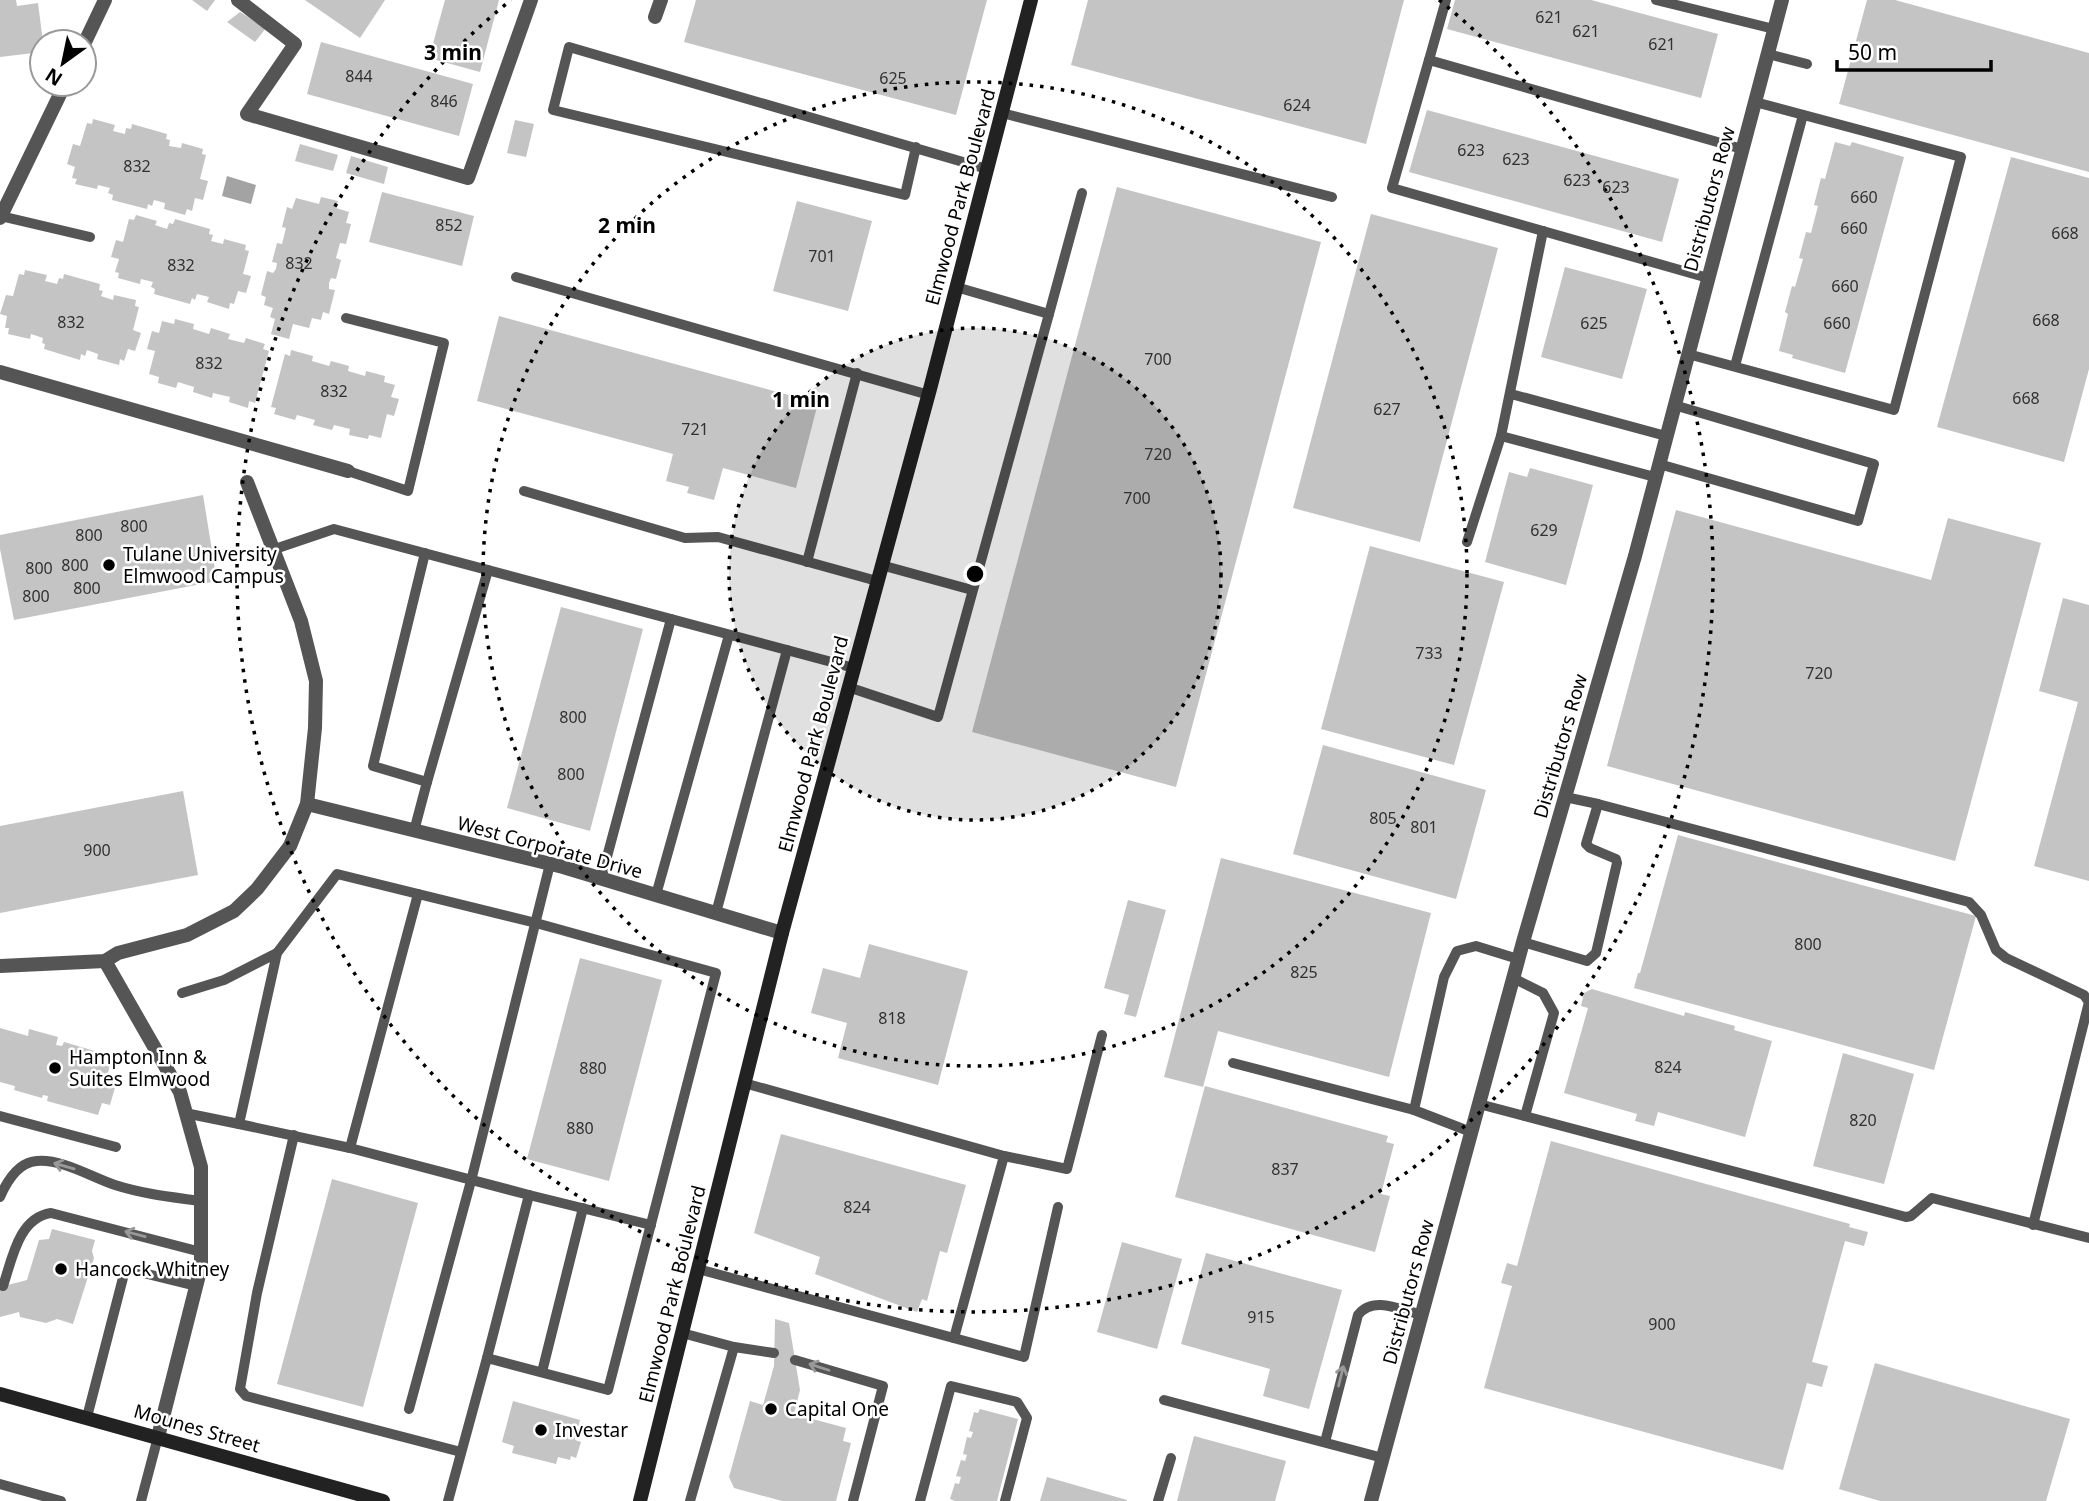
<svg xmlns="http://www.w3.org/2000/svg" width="2089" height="1501" font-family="'Noto Sans',sans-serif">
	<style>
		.water { fill: #a3a3a3 }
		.building { fill: #c4c4c4 }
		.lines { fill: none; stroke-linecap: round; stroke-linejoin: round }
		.lane { stroke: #555; stroke-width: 10 }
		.street { stroke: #555; stroke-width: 14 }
		.secondary { stroke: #222; stroke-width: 14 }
		.oneway { stroke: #999 }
		.ring { fill: none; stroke: #000; stroke-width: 3.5; stroke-dasharray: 3.5 7 }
		.poi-dot { fill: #000; stroke: #fff; stroke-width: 2.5 }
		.labels { text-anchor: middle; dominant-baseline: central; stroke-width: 5; stroke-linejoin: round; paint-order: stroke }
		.number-label { font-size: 16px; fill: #313131 }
		.street-label { font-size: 19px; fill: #000; stroke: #fff }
		.poi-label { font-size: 19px; fill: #000; stroke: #fff; text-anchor: start }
		.centre { fill: #000; stroke: #fff; stroke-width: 3.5 }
		.ring-label { font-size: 21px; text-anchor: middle; font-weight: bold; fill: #000; stroke: #fff; stroke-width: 5; stroke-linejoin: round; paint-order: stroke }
	</style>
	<rect width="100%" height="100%" fill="#fff"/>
	<polygon class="water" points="227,176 256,185 251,204 222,196"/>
	<g class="building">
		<polygon points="0,0 16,0 17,6 38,3 43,42 42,52 0,57"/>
		<polygon points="192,0 215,0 207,11"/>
		<polygon points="305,0 385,0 360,38"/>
		<polygon points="445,0 499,0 480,72 429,58"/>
		<polygon points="696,0 987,0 956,115 684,42"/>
		<polygon points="1088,0 1404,0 1366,144 1071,65"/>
		<polygon points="1455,0 1591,0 1718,34 1701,98 1447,29"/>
		<polygon points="1867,0 1895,0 2089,53 2089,172 1839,104"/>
		<polygon points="240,12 266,28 255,42 227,22"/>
		<polygon points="321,42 473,84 459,136 307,94"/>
		<polygon points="1427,110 1679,179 1662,242 1409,172"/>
		<polygon points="93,119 115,125 113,131 125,134 126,128 131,129 132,124 167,134 166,139 170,140 169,146 181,148 182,143 203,149 202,154 206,155 200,179 208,181 203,200 195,198 192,211 187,209 185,215 164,209 165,203 154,200 152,206 148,204 147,209 112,200 113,195 108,193 110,188 98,185 97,189 75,184 77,179 72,178 75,167 67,164 73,144 80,146 87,123 92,124"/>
		<polygon points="515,120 534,124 526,157 507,153"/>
		<polygon points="1835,142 1850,146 1852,142 1904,157 1845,373 1792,358 1793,355 1779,351 1788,314 1785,312 1792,286 1795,287 1803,259 1799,258 1806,232 1811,233 1818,206 1814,205 1821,178 1825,179"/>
		<polygon points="300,144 338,155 333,171 295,161"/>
		<polygon points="351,156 388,167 384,184 346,173"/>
		<polygon points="2011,157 2089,178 2089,369 2064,462 1937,427"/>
		<polygon points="1117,187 1321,242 1176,787 972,732"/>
		<polygon points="382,192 474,216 462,266 369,242"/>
		<polygon points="321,197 338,201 336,208 349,212 346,223 351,224 346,244 340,243 336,258 341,260 336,279 331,278 329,283 329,289 335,290 329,314 323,312 321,320 312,318 309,328 293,324 289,339 271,334 275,319 270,317 273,308 264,305 266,297 261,295 267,271 273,273 276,269 277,263 272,262 277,243 282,244 286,228 282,227 287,207 292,209 296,198 319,204"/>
		<polygon points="797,201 872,221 848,311 773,291"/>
		<polygon points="1371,214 1498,248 1420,542 1293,508"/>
		<polygon points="136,215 157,221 155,225 167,229 169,223 173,224 175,219 210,229 209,234 213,235 211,241 223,244 224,239 246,245 245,250 249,251 243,274 251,276 246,293 238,291 234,304 230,303 229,309 207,302 209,297 197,294 195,300 192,298 190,304 154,294 155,289 151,287 153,282 141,279 140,284 118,278 119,273 115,272 119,259 111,257 116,240 123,242 129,219 134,220"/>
		<polygon points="1565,267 1647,289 1622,379 1541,357"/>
		<polygon points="25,270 47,275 45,281 57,284 59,278 63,279 64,274 100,284 99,290 103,291 101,296 113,300 114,295 136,300 135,306 139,307 133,330 141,333 135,351 128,349 124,361 120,359 119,365 97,359 98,354 87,350 85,356 81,354 80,360 44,349 45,344 42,343 43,338 31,334 30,339 8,334 9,328 5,328 7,316 0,314 6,295 13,296 19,274 24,275"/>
		<polygon points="499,316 818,403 796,488 723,468 714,500 687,493 689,487 666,481 673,454 477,401"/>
		<polygon points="175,319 194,324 193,329 209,334 211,328 230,334 228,339 244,343 246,338 265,344 263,349 269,351 255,403 249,401 248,408 229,402 230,397 213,393 212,398 193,392 194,387 178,382 176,388 158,383 159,377 149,374 155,351 147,349 152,331 159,333 162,321 174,324"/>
		<polygon points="291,350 313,356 312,361 329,366 331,361 349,366 348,371 365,376 366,371 385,376 384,382 395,385 391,397 399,399 394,416 387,414 381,438 369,435 368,439 349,435 350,429 334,425 332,430 313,425 315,420 297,415 295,420 274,414 276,408 271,407 285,354 290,356"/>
		<polygon points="1530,468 1593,485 1566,585 1485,562 1509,472 1527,477"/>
		<polygon points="203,495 217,581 14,620 0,549 0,535"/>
		<polygon points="1676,510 1931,580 1948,518 2041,543 1955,861 1607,766"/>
		<polygon points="1370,546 1504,582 1454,765 1321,729"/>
		<polygon points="2063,598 2089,605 2089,881 2034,866 2078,702 2039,691"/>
		<polygon points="561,607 643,629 590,831 507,808"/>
		<polygon points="1323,745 1486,790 1456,899 1293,854"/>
		<polygon points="183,791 198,875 0,913 0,826"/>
		<polygon points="1678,835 1976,916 1934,1070 1634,988 1638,973 1640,973"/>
		<polygon points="1221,858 1431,913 1389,1077 1218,1031 1203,1087 1164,1077"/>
		<polygon points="1128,900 1166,910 1136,1017 1124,1014 1129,995 1104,988"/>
		<polygon points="869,944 968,971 938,1085 838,1058 847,1023 811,1013 823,968 860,978"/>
		<polygon points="580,958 662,980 609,1181 527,1159"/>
		<polygon points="1592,989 1684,1016 1685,1012 1735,1026 1734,1030 1772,1041 1745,1137 1658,1112 1654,1126 1635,1121 1637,1114 1564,1093 1588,1008 1581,1006 1584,993"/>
		<polygon points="0,1028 28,1036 29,1029 58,1037 56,1045 62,1046 64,1042 112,1056 106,1081 116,1084 110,1105 102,1103 98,1115 47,1101 48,1096 43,1095 42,1098 14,1090 15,1086 0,1082"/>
		<polygon points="1843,1053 1914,1074 1884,1184 1813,1166"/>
		<polygon points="1205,1086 1388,1136 1386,1142 1394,1144 1381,1194 1390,1196 1375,1252 1175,1197"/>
		<polygon points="781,1134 966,1185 947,1253 940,1251 927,1301 922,1299 917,1312 815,1274 820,1257 754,1233"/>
		<polygon points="1551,1141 1850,1224 1849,1227 1868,1232 1864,1246 1845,1241 1812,1362 1828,1366 1822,1387 1807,1383 1783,1470 1484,1388 1512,1286 1501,1283 1507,1263 1517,1266"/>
		<polygon points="332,1179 418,1203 363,1407 277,1384"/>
		<polygon points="52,1229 95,1240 92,1251 94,1258 73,1324 57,1319 46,1323 20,1317 19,1312 0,1317 0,1287 27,1280 39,1240 49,1239"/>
		<polygon points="1122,1242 1182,1259 1157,1349 1097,1332"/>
		<polygon points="1206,1253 1342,1290 1309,1409 1263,1396 1270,1369 1181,1344"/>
		<polygon points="775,1319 789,1323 800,1390 794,1414 846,1428 843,1441 851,1443 836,1501 782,1501 734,1488 729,1477 750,1401 763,1405 774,1366"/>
		<polygon points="1875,1363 2070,1419 2046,1501 1880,1501 1839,1489"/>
		<polygon points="513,1401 580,1420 575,1440 581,1442 576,1458 571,1456 570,1460 558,1457 556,1464 512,1453 514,1446 502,1442"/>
		<polygon points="980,1409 1018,1419 997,1501 955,1501 950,1499 955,1483 959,1484 961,1477 956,1476 961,1460 965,1461 967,1455 963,1454 967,1437 971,1438 973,1432 969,1431 974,1412 978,1413"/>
		<polygon points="1194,1436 1286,1461 1275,1501 1177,1501"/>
		<polygon points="1047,1477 1127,1500 1127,1501 1040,1501"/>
	</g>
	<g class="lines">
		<g class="lane">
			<polyline points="1446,0 1429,60 1742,149"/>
			<polyline points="1656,0 1774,29"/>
			<polyline points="1768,54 1807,64"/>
			<polyline points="1429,60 1392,188 1708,278"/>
			<polyline points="1002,113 1332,197"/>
			<polyline points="916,147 905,195 553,110 569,47 987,169"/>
			<polyline points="1,216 90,237"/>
			<polyline points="1543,231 1501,436 1655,477"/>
			<polyline points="516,277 929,395"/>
			<polyline points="1049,314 1082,193"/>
			<polyline points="346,318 444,343 408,491 348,471"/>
			<polyline points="1688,354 1894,410 1961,157 1755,102"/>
			<polyline points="1735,366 1803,115"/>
			<polyline points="1511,394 1666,436"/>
			<polyline points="1659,464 1858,521 1874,464 1674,405"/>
			<polyline points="524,491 685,538 718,537 877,581"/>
			<polyline points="1467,542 1501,436"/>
			<polyline points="272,550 334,529 854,668"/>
			<polyline points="807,562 857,373"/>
			<polyline points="881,565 972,590"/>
			<polyline points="848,687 938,717 1049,314 956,287"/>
			<polyline points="427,782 488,570"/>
			<polyline points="1565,797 1598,804 1969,902 1981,915 1996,950 2006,958 2084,995 2089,1002 2033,1225"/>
			<polyline points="414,831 427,782 373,766 425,553"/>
			<polyline points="601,879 671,619"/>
			<polyline points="656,895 729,635"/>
			<polyline points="716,913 787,650"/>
			<polyline points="1523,942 1587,961 1596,953 1617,863 1616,859 1590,848 1586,844 1598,804"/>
			<polyline points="1513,978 1543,993 1554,1013 1525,1116"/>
			<polyline points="182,993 224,980 277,953"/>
			<polyline points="1233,1063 1414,1110"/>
			<polyline points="744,1083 1004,1156"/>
			<polyline points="1479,1104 1906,1217 1911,1216 1932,1198 2089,1238"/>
			<polyline points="185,1113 239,1124 277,953 337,874 536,923 716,973 608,1390 487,1358 448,1501"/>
			<polyline points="0,1116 116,1147"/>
			<polyline points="239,1124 350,1148 529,1195 487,1358"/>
			<polyline points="1471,1132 1414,1110 1444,977 1457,951 1476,946 1518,959"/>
			<polyline points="294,1135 257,1293 240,1389 246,1396 461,1452"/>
			<polyline points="350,1148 418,894"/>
			<polyline points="529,1195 651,1225"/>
			<path d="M 0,1197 C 7,1181 19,1162 37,1161 C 63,1159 91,1177 115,1185 C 143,1194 172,1197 200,1201"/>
			<polyline points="698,1269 1024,1357 1058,1207"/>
			<path d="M 3,1286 C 12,1260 18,1218 51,1213 L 201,1252"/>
			<polyline points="682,1333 734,1347 774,1353"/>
			<polyline points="954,1338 1004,1156 1067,1169 1102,1035"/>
			<polyline points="795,1360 883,1386 853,1501"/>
			<polyline points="542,1372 583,1208"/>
			<polyline points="1164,1400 1383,1458"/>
			<polyline points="409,1409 471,1181 550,864"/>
			<polyline points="87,1417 124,1274 131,1270 196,1286"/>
			<path d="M 1325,1442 L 1358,1315 C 1373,1295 1401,1310 1422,1315"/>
			<polyline points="0,1484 61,1501"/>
			<polyline points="141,1501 158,1437"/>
			<polyline points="690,1501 734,1347"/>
			<polyline points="920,1501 951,1386 1017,1402 1027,1418 1005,1501"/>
			<polyline points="1158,1501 1171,1458"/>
		</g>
		<g class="street">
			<polyline points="238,0 295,44 247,114 468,178 531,0"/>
			<polyline points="655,17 661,0"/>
			<polyline points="84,44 105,0"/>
			<polyline points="0,218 65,84"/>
			<polyline points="0,372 348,471"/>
			<polyline points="307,804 563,867 782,933"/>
			<polyline points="105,961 180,1092 201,1167 201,1267 158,1437"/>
			<polyline points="0,966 105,961 118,953 187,935 234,911 257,889 290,846 307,804 315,728 316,681 301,621 247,482"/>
			<polyline points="1371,1501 1523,942 1635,556 1782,0"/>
		</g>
		<g class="secondary">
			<polyline points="0,1394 383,1501"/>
			<polyline points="640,1501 782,933 930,389 1031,0"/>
		</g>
	</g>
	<defs><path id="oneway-shaft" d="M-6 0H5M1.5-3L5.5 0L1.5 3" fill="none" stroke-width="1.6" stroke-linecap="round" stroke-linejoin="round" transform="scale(1.75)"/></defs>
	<g class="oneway">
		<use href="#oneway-shaft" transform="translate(64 1166) rotate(-164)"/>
		<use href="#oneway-shaft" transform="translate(135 1234) rotate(-165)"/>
		<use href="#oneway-shaft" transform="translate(819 1367) rotate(-162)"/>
		<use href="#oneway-shaft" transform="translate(1341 1376) rotate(-76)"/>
	</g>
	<circle cx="975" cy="574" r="246" fill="#000" fill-opacity=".12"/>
	<g class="ring">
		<circle cx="975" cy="574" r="246"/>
		<circle cx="975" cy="574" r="492"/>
		<path d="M1439 0A738 738 0 1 1 511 0"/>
	</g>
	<g class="poi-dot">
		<circle cx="109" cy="565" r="7"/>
		<circle cx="55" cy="1068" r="7"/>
		<circle cx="61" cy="1269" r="7"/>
		<circle cx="771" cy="1409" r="7"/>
		<circle cx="541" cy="1430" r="7"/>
	</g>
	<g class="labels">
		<g class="number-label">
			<text x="1549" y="17">621</text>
			<text x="1586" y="31">621</text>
			<text x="1662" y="44">621</text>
			<text x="359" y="76">844</text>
			<text x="893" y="78">625</text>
			<text x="444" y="101">846</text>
			<text x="1297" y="105">624</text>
			<text x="1471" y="150">623</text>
			<text x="1516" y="159">623</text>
			<text x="137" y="166">832</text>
			<text x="1577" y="180">623</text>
			<text x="1616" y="187">623</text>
			<text x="1864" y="197">660</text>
			<text x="449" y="225">852</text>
			<text x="1854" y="228">660</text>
			<text x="2065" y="233">668</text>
			<text x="822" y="256">701</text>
			<text x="299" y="263">832</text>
			<text x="181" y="265">832</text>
			<text x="1845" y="286">660</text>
			<text x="2046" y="320">668</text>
			<text x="71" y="322">832</text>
			<text x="1594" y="323">625</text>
			<text x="1837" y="323">660</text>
			<text x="1158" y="359">700</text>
			<text x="209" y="363">832</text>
			<text x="334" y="391">832</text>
			<text x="2026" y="398">668</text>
			<text x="1387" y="409">627</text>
			<text x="695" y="429">721</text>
			<text x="1158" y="454">720</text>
			<text x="1137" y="498">700</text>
			<text x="134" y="526">800</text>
			<text x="1544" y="530">629</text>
			<text x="89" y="535">800</text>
			<text x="75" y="565">800</text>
			<text x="39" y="568">800</text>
			<text x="87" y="588">800</text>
			<text x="36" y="596">800</text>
			<text x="1429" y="653">733</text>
			<text x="1819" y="673">720</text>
			<text x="573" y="717">800</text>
			<text x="571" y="774">800</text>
			<text x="1383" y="818">805</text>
			<text x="1424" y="827">801</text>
			<text x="97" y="850">900</text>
			<text x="1808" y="944">800</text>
			<text x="1304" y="972">825</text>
			<text x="892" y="1018">818</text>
			<text x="1668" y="1067">824</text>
			<text x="593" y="1068">880</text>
			<text x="1863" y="1120">820</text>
			<text x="580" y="1128">880</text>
			<text x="1285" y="1169">837</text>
			<text x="857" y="1207">824</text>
			<text x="1261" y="1317">915</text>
			<text x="1662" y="1324">900</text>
		</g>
		<g class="street-label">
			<text transform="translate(960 197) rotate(-75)">Elmwood Park Boulevard</text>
			<text transform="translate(1709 199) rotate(-75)">Distributors Row</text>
			<text transform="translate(813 744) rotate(-75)">Elmwood Park Boulevard</text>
			<text transform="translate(1560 746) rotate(-74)">Distributors Row</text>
			<text transform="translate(550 847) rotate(15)">West Corporate Drive</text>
			<text transform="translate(1408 1292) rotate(-75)">Distributors Row</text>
			<text transform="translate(672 1294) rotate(-76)">Elmwood Park Boulevard</text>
			<text transform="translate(197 1428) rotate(16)">Mounes Street</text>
		</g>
		<g class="poi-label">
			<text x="123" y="554">Tulane University<tspan x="123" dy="22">Elmwood Campus</tspan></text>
			<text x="69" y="1057">Hampton Inn &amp;<tspan x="69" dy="22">Suites Elmwood</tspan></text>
			<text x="75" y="1269">Hancock Whitney</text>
			<text x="785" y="1409">Capital One</text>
			<text x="555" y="1430">Investar</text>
		</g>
	</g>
	<circle cx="975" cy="574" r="10" class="centre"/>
	<g class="ring-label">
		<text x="453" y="60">3 min</text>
		<text x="627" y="233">2 min</text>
		<text x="801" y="407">1 min</text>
	</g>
	<g transform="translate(63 63) rotate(213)"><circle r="33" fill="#ffffff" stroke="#999999" stroke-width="2"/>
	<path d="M0-5L12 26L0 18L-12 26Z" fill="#000000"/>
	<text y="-10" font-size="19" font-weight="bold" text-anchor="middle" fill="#000000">N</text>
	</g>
	<path d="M1837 60v10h154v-10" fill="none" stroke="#000000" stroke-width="3.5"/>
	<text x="1848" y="60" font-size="21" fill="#000000" stroke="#ffffff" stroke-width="5" paint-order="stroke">50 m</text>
</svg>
